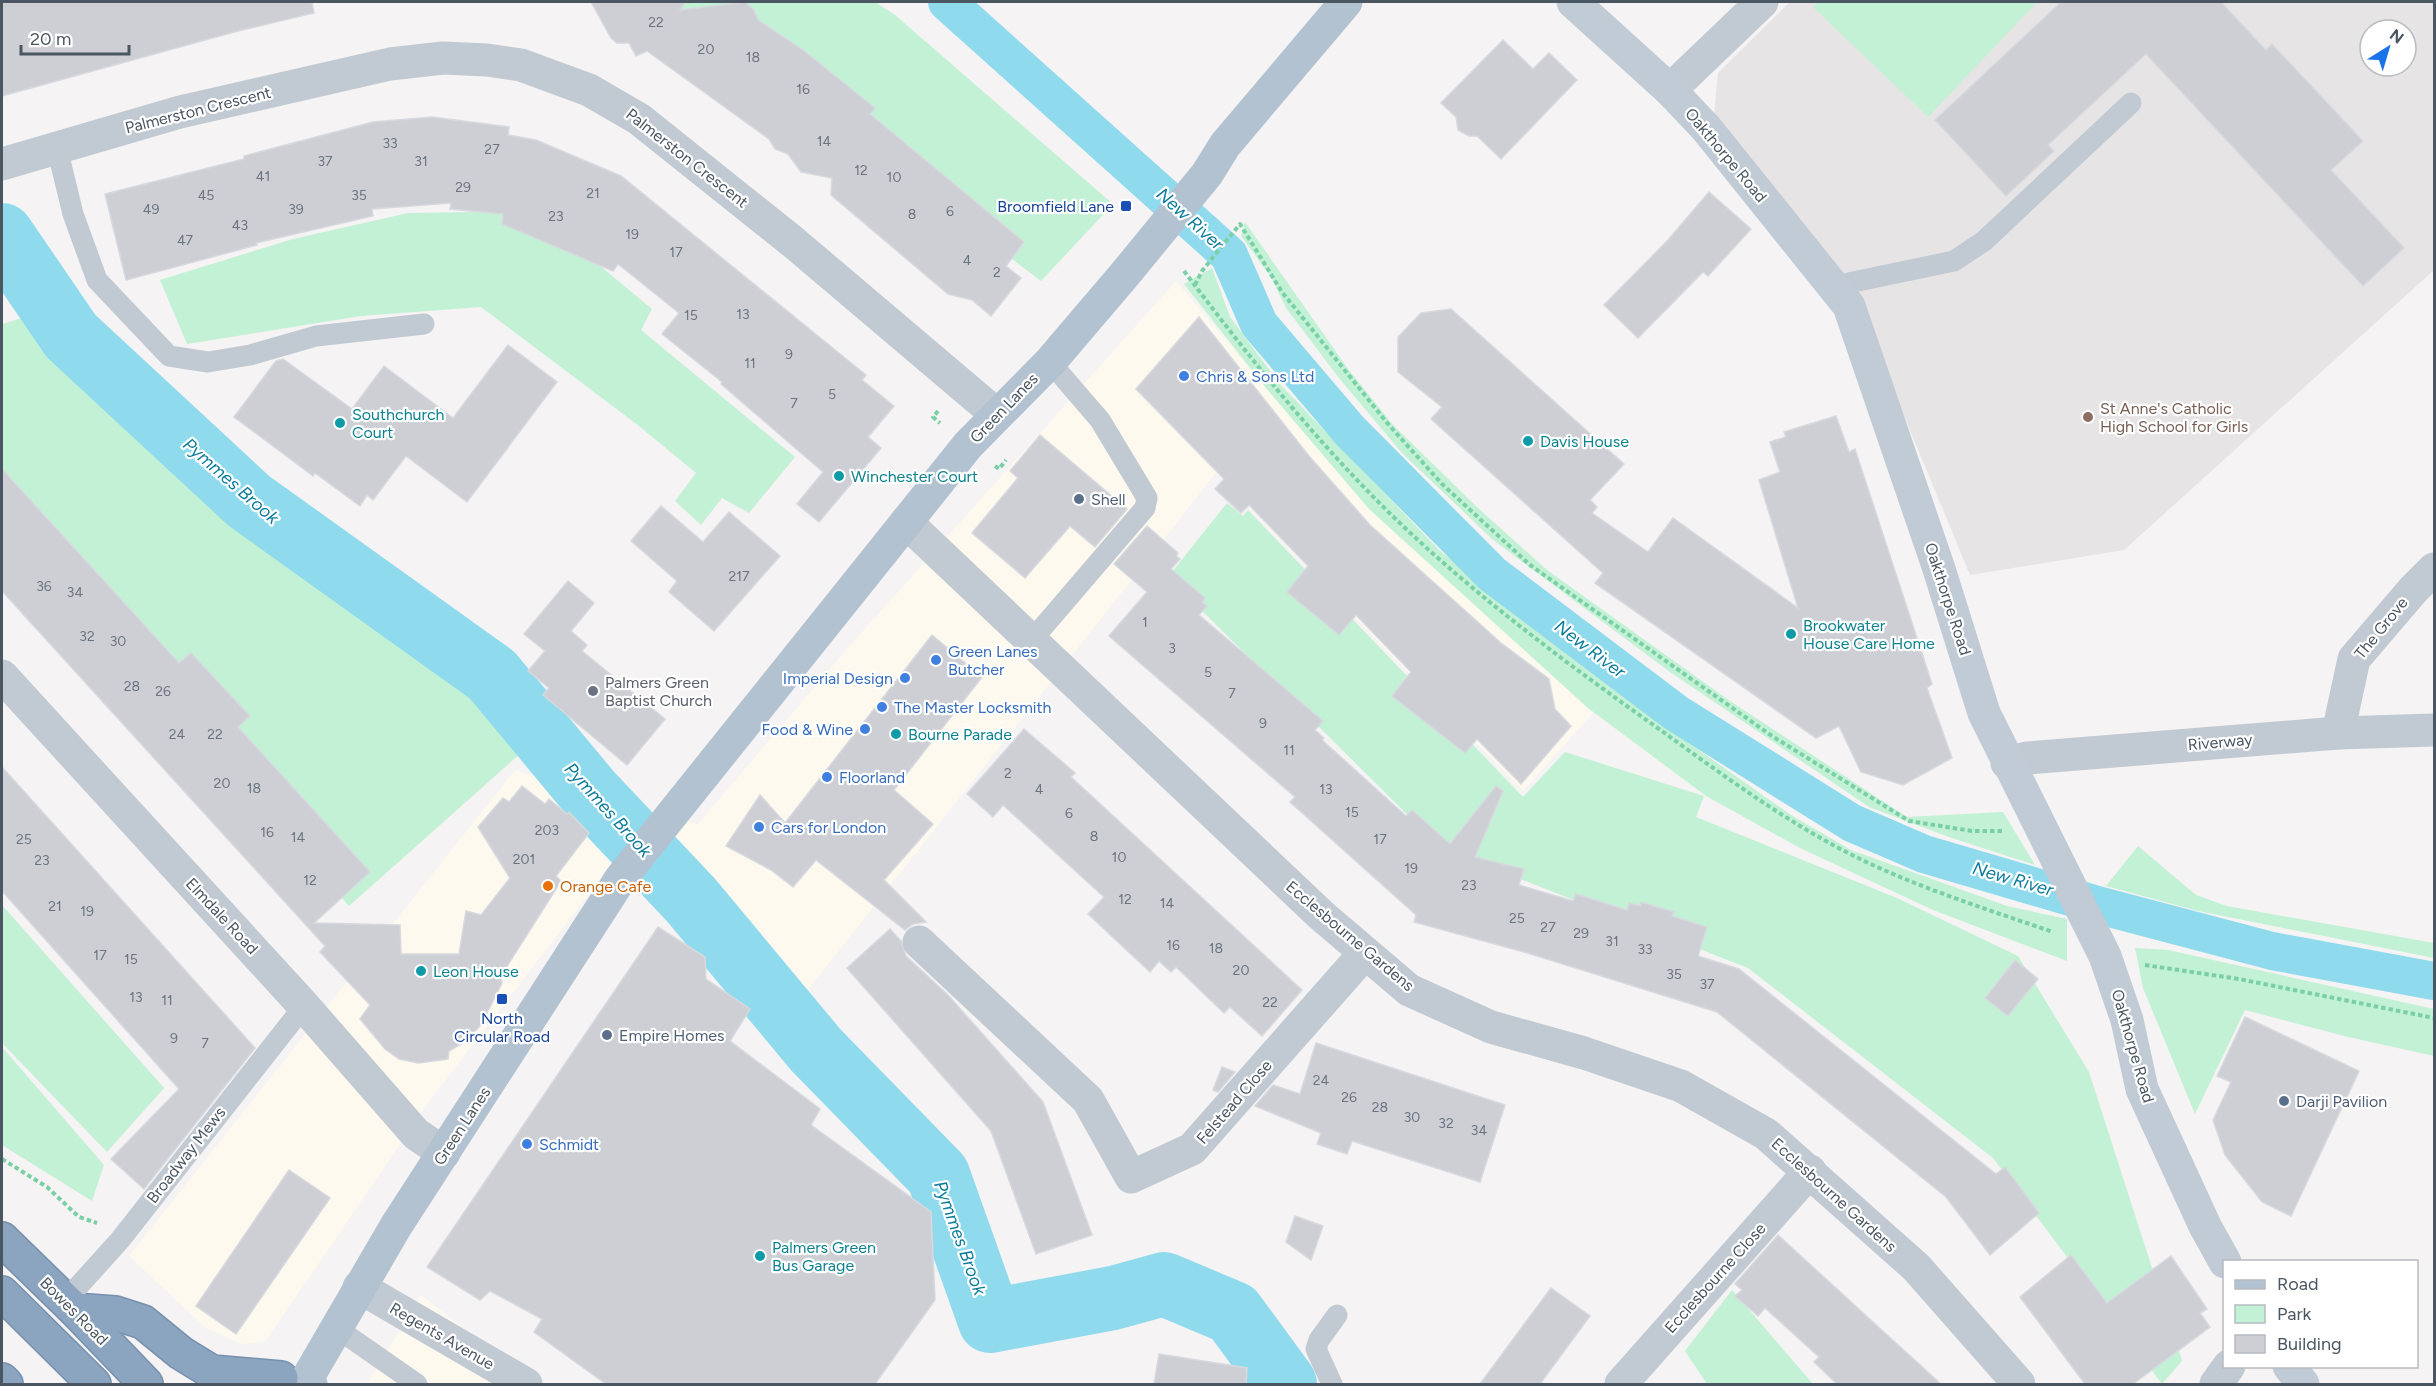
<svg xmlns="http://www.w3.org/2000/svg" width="2436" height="1386" font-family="Figtree,sans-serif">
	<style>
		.commercial { fill: #fdf9ef }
		.education { fill: #e6e4e5; fill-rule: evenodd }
		.green { fill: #c3f1d5 }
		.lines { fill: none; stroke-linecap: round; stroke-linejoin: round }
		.canal { stroke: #90daee; stroke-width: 38 }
		.river { stroke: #90daee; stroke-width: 64 }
		.building { fill: #cdcfd5; stroke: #d7d9de; stroke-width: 1.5 }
		.highway-casing { stroke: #7690ad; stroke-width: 36 }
		.path { stroke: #7ad0a6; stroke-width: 4; stroke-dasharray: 4.5 3; stroke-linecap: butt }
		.lane { stroke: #c1cad2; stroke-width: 21 }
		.street { stroke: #c1cad2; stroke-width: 33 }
		.secondary { stroke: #c1cbd6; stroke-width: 33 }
		.primary { stroke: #b3c2d1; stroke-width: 33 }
		.highway { stroke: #8ba5c1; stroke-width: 33 }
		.transit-dot { fill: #1a4fb4; stroke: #fff; stroke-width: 2 }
		.shop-dot { fill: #3f7fe0; stroke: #fff; stroke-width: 2 }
		.education-dot { fill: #8d6e63; stroke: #fff; stroke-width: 2 }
		.culture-dot { fill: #0f9aa8; stroke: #fff; stroke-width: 2 }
		.service-dot { fill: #5c6f8a; stroke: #fff; stroke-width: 2 }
		.worship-dot { fill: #6b7280; stroke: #fff; stroke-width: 2 }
		.food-dot { fill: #e8710a; stroke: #fff; stroke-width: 2 }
		.labels { text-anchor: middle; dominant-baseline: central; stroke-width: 4.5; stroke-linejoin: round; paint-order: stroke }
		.number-label { font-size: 14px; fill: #6b747e }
		.street-label { font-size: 16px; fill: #4a5661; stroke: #fff }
		.transit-label { font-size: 16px; fill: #164399; stroke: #fff; text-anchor: end }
		.shop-label { font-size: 16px; fill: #366cbe; stroke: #fff; text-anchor: start }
		.education-label { font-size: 16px; fill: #785e54; stroke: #fff; text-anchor: start }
		.culture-label { font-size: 16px; fill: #0d838f; stroke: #fff; text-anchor: start }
		.service-label { font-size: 16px; fill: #4e5e75; stroke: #fff; text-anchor: start }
		.worship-label { font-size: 16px; fill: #5b616d; stroke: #fff; text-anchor: start }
		.food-label { font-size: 16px; fill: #c56008; stroke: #fff; text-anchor: start }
		.water-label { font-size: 18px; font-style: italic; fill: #0c7c9b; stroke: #fff }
	</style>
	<rect width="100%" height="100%" fill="#f5f3f3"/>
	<g class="commercial">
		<polygon points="1176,281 1369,509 1593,713 1523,791 1216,473 803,996 691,872 627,845 431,1099 265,1342 242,1344 206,1328 129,1256 515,770 698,824 846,650"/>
		<polygon points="421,1295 535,1384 367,1384"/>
	</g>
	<path class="education" d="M 1790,2 L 2434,2 L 2434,270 L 2124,550 L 1970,575 L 1849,283 L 1714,116 L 1718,73 ZM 2370,30 L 2406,30 L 2406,66 L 2370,66 Z"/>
	<g class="green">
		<polygon points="672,2 875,2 895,15 1113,204 1041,281"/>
		<polygon points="1818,2 2037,2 1928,117 1813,7"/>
		<polygon points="534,211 652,309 641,330 795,457 749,513 722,498 701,525 675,501 696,473 639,426 481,307 361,316 187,344 160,280 293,239 408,213"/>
		<polygon points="1245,222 1348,369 1394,426 1478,508 1547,570 1730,701 1907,817 2003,812 2035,865 1949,837 1869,807 1670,672 1492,539 1402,453 1339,378 1286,308 1271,277 1241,236"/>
		<polygon points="1212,268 1230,317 1279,383 1440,551 1649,715 1791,815 1851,850 2007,906 2067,919 2067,961 1933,910 1800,848 1706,796 1588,708 1369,509 1266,388 1184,284"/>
		<polygon points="32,315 55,346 238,512 368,606 490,688 531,744 349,906 2,515 2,324"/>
		<polygon points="1227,503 1243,516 1248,510 1523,797 1565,752 1704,796 1696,817 1897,898 2018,956 2089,1072 2182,1361 2162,1384 1993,1158 1748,968 1441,848 1168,577"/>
		<polygon points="2138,846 2196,895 2227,906 2434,943 2434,958 2198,911 2106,886"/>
		<polygon points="2,905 164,1088 107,1152 2,1043"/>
		<polygon points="2135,948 2168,950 2434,1009 2434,1056 2344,1036 2245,1010 2195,1114 2143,988"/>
		<polygon points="2,1047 104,1165 92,1201 2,1145"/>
		<polygon points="1732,1290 1813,1384 1707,1384 1685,1351"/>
	</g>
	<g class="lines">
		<polyline class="canal" points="947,2 1229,255 1259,324 1350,431 1492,574 1676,713 1852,823 1924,854 2094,904 2272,951 2434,981"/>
		<polyline class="river" points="2,235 71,336 249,501 492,675 590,793 691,900 816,1050 938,1175 990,1321 1113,1298 1164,1284 1233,1313 1285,1384"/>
	</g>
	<g class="building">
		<polygon points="2,2 312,2 314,13 238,31 2,96"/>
		<polygon points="591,2 685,2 680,10 745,2 754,10 758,20 803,50 875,108 870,114 1024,242 1006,266 1021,278 991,316 972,300 948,294 831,195 832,178 801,172 788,154 775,149 769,139 647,51 636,56 629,43 617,43 611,38"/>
		<polygon points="2061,2 2221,2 2266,50 2272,44 2363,141 2331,170 2404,248 2363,286 2146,54 2048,145 2054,151 2006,196 1935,120"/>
		<polygon points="1503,40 1533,69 1549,53 1577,80 1501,159 1477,136 1469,136 1458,130 1456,117 1441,103"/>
		<polygon points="432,117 509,127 508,135 536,140 621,176 866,375 862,380 894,406 868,437 881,448 819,522 797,504 823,472 721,384 722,382 662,334 679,313 618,264 613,271 502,224 503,214 450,209 451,203 372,209 373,216 256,243 257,245 126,280 105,194 244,159 244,156 373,122"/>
		<polygon points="1709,192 1751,229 1708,276 1703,272 1638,338 1604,305 1668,240"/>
		<polygon points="1451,309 1624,464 1590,500 1597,507 1592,513 1648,552 1673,518 1798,608 1759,480 1780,472 1770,442 1786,437 1784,432 1836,416 1849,452 1855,449 1932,684 1927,688 1952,758 1903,785 1861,772 1839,726 1816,738 1595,583 1603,573 1431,419 1442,407 1398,372 1398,337 1421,313"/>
		<polygon points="1199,317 1309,456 1370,525 1501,643 1549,679 1555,709 1571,726 1521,784 1477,739 1465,753 1392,696 1411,672 1356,615 1339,635 1287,592 1308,566 1249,505 1241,513 1215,489 1224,479 1136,389"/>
		<polygon points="508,345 557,382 467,502 406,456 373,500 367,495 360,506 315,473 313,476 234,417 276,361 283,359 352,409 384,366 453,418"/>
		<polygon points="1040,435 1127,509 1095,547 1070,526 1025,578 972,533 1018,478 1010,471"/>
		<polygon points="2,469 179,663 191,653 250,716 238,727 370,872 314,923 400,925 401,954 459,954 466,911 481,915 510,878 478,827 503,798 509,802 522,786 545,804 549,799 567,814 569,812 589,833 556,876 561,881 501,976 502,983 481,1025 463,1043 449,1051 448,1059 418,1063 399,1059 385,1049 360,1019 370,1005 320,952 325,946 2,591"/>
		<polygon points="661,506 703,542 729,512 780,556 714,631 669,592 677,581 631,541"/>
		<polygon points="1147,526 1178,553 1176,556 1180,559 1171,569 1205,598 1202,602 1207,606 1199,615 1323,721 1315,730 1324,738 1322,740 1406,816 1412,810 1450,844 1496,786 1503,791 1475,857 1524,869 1519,885 1573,901 1576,894 1627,910 1629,903 1640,906 1641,902 1674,912 1672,916 1707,927 1698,956 1739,969 1996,1174 2005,1167 2039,1213 1990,1255 1946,1197 1717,1012 1524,952 1414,922 1416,915 1290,802 1295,797 1109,636 1147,592 1114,564"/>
		<polygon points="568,581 594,603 571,631 587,645 582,651 665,719 627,765 543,695 549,688 528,671 545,651 524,634"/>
		<polygon points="932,635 982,677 894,790 933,824 884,880 926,922 913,924 905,930 816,860 793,887 771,870 726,846 760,795 785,823"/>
		<polygon points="1024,729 1075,773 1071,777 1302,990 1262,1036 1230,1007 1224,1013 1176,967 1171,972 1159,961 1150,972 1088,914 1104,897 1003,805 993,817 967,794"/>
		<polygon points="2,767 255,1048 144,1189 111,1159 179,1089 2,891"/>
		<polygon points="658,927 705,957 706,979 750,1009 730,1041 820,1109 811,1125 931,1212 935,1300 875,1384 606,1384 534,1332 542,1319 490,1291 480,1300 427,1267"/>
		<polygon points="890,929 901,941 906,956 948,995 1043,1102 1092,1235 1036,1254 991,1131 847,968"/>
		<polygon points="2015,960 2038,979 2008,1016 1985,998"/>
		<polygon points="2245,1017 2359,1071 2291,1216 2262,1202 2225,1155 2213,1120 2231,1082 2217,1076"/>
		<polygon points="1316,1043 1505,1105 1480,1182 1352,1141 1347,1154 1317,1144 1321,1133 1255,1106 1273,1085 1300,1094"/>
		<polygon points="1222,1067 1235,1072 1218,1092 1213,1090"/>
		<polygon points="289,1170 330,1198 236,1334 196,1306"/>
		<polygon points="1295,1216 1323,1226 1311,1260 1286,1242"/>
		<polygon points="1778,1235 1885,1333 1941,1384 1837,1384 1814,1362 1819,1357 1765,1308 1758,1316 1735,1296 1742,1290 1735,1284"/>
		<polygon points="2071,1255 2107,1303 2171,1256 2207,1309 2200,1313 2210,1327 2133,1384 2085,1384 2020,1297"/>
		<polygon points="1551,1288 1590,1316 1540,1384 1480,1384"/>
		<polygon points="1159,1354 1247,1368 1246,1384 1154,1384"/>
	</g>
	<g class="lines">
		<defs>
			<g id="highway">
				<polyline points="2,1239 75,1310 146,1384"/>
				<polyline points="2,1293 94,1384"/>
				<polyline points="75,1310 115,1313 143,1322 181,1353 212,1372 281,1378"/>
				<polyline points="2,1380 6,1384"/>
			</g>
		</defs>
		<use href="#highway" class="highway-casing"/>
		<g class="path">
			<path d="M 1184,271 C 1261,373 1342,474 1439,559 C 1508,620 1583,675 1659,729 C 1720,773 1782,819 1850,854 C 1913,886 1986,909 2053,932"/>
			<polyline points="1195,285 1202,271 1240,224 1282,292 1388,424 1442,484 1530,565 1772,736 1909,821 1972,831 2003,831"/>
			<polyline points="938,411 933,417 940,423"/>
			<polyline points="995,466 999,469 1006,460"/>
			<polyline points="2145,965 2239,979 2434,1018"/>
			<polyline points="2,1159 47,1187 79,1217 97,1223"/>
		</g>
		<g class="lane">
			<polyline points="57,148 73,214 97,280 169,356 208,362 250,355 316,336 424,324"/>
			<polyline points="1834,286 1954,261 1984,241 2131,103"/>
			<polyline points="1031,641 1145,508 1147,498 1100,420 1050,362"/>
			<polyline points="65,1301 120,1240 304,1006"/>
			<polyline points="335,1327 417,1384"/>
			<polyline points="1332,1384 1316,1349 1319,1340 1337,1315"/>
		</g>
		<g class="street">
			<polyline points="1670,90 1762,2"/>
			<polyline points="2,164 180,112 390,64 443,58 487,60 521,65 589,90 639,119 793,242 996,414"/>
			<polyline points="906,522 1321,915 1409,990 1491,1027 1584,1053 1681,1086 1766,1134 1916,1267 2019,1384"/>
			<polyline points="2,676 304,1006 416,1134 444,1153"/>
			<polyline points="2338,733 2354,659 2413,590 2434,569"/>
			<polyline points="2007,763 2027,758 2338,733 2434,730"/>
			<polyline points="919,942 1088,1100 1131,1177 1192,1149 1365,953"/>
			<polyline points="359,1287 526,1384"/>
			<polyline points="1621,1384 1810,1171"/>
			<polyline points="2216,1384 2229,1366"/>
		</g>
		<g class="secondary">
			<polyline points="1573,2 1670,90 1706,128 1849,306 1939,569 1984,713 2105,956 2127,1020 2142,1089 2205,1226 2225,1262"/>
			<polyline points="2289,1366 2303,1384"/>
		</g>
		<polyline class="primary" points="311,1384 308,1377 396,1226 621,878 968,445 1050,362 1125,274 1207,174 1225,145 1346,2"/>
		<use href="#highway" class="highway"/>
	</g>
	<g class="transit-dot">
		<rect x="1120" y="200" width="12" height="12" rx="3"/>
		<rect x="496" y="993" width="12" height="12" rx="3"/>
	</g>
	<g class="shop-dot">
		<circle cx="1184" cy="376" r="6"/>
		<circle cx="936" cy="660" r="6"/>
		<circle cx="905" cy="678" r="6"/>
		<circle cx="882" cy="707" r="6"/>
		<circle cx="865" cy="729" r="6"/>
		<circle cx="827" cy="777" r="6"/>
		<circle cx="759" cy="827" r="6"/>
		<circle cx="527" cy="1144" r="6"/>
	</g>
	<circle class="education-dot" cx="2088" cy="417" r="6"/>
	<g class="culture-dot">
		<circle cx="340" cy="423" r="6"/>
		<circle cx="1528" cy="441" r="6"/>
		<circle cx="839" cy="476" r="6"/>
		<circle cx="1791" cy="634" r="6"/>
		<circle cx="896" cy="734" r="6"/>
		<circle cx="421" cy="971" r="6"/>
		<circle cx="760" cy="1256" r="6"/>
	</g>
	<g class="service-dot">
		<circle cx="1079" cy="499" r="6"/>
		<circle cx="607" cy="1035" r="6"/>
		<circle cx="2284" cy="1101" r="6"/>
	</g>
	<circle class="worship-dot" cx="593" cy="691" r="6"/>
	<circle class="food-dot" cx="548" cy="886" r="6"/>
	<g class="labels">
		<g class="number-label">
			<text x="656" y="22">22</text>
			<text x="706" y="49">20</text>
			<text x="753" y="57">18</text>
			<text x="803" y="89">16</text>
			<text x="824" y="141">14</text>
			<text x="390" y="143">33</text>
			<text x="492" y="149">27</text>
			<text x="325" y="161">37</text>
			<text x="421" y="161">31</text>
			<text x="861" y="170">12</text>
			<text x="263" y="176">41</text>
			<text x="894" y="177">10</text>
			<text x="463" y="187">29</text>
			<text x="593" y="193">21</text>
			<text x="206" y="195">45</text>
			<text x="359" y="195">35</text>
			<text x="151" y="209">49</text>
			<text x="296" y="209">39</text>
			<text x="950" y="211">6</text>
			<text x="912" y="214">8</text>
			<text x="556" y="216">23</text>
			<text x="240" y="225">43</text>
			<text x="632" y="234">19</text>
			<text x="185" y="240">47</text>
			<text x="676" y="252">17</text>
			<text x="967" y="260">4</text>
			<text x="997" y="272">2</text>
			<text x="743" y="314">13</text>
			<text x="691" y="315">15</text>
			<text x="789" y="354">9</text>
			<text x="750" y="363">11</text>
			<text x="832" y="394">5</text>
			<text x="794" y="403">7</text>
			<text x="739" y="576">217</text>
			<text x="44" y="586">36</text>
			<text x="75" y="592">34</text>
			<text x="1145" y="622">1</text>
			<text x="87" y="636">32</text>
			<text x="118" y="641">30</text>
			<text x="1172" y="648">3</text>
			<text x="1208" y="672">5</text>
			<text x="132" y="686">28</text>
			<text x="163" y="691">26</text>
			<text x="1232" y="693">7</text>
			<text x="1263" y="723">9</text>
			<text x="177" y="734">24</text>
			<text x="215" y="734">22</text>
			<text x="1289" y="750">11</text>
			<text x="1008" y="773">2</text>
			<text x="222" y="783">20</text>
			<text x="254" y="788">18</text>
			<text x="1039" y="789">4</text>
			<text x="1326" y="789">13</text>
			<text x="1352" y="812">15</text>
			<text x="1069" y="813">6</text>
			<text x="547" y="830">203</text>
			<text x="267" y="832">16</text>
			<text x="1094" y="836">8</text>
			<text x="298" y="837">14</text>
			<text x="24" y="839">25</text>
			<text x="1380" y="839">17</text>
			<text x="1119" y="857">10</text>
			<text x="524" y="859">201</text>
			<text x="42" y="860">23</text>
			<text x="1411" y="868">19</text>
			<text x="310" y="880">12</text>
			<text x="1469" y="885">23</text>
			<text x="1125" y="899">12</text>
			<text x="1167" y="903">14</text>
			<text x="55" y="906">21</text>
			<text x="87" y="911">19</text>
			<text x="1517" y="918">25</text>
			<text x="1548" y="927">27</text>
			<text x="1581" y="933">29</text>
			<text x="1612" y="941">31</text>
			<text x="1173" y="945">16</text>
			<text x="1216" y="948">18</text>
			<text x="1645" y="949">33</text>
			<text x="100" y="955">17</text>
			<text x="131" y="959">15</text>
			<text x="1241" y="970">20</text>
			<text x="1674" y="974">35</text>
			<text x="1707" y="984">37</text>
			<text x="136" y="997">13</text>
			<text x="167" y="1000">11</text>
			<text x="1270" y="1002">22</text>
			<text x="174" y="1038">9</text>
			<text x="205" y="1043">7</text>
			<text x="1321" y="1080">24</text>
			<text x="1349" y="1097">26</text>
			<text x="1380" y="1107">28</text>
			<text x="1412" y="1117">30</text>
			<text x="1446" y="1123">32</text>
			<text x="1479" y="1130">34</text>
		</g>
		<g class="street-label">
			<text transform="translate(198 110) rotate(-14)">Palmerston Crescent</text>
			<text transform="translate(1726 155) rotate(50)">Oakthorpe Road</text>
			<text transform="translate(687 158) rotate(38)">Palmerston Crescent</text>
			<text transform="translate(1004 408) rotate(-46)">Green Lanes</text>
			<text transform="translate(1948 599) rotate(72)">Oakthorpe Road</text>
			<text transform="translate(2381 628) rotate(-51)">The Grove</text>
			<text transform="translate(2220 742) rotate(-5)">Riverway</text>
			<text transform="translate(222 916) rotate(47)">Elmdale Road</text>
			<text transform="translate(1350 936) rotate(40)">Ecclesbourne Gardens</text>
			<text transform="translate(2133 1046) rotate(74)">Oakthorpe Road</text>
			<text transform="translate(1234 1102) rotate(-49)">Felstead Close</text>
			<text transform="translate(462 1126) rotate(-57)">Green Lanes</text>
			<text transform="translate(186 1155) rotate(-52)">Broadway Mews</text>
			<text transform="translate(1834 1195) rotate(42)">Ecclesbourne Gardens</text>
			<text transform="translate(1715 1278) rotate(-48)">Ecclesbourne Close</text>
			<text transform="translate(74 1311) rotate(45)">Bowes Road</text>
			<text transform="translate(442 1336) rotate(30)">Regents Avenue</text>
		</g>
		<g class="transit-label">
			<text x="1114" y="206">Broomfield Lane</text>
			<text x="502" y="1018" text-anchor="middle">North<tspan x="502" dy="18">Circular Road</tspan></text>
		</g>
		<g class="shop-label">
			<text x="1196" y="376">Chris &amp; Sons Ltd</text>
			<text x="948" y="651">Green Lanes<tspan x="948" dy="18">Butcher</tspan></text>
			<text x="893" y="678" text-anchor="end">Imperial Design</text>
			<text x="894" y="707">The Master Locksmith</text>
			<text x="853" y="729" text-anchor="end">Food &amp; Wine</text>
			<text x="839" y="777">Floorland</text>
			<text x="771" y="827">Cars for London</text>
			<text x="539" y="1144">Schmidt</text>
		</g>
		<g class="education-label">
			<text x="2100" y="408">St Anne's Catholic<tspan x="2100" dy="18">High School for Girls</tspan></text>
		</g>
		<g class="culture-label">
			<text x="352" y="414">Southchurch<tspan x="352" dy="18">Court</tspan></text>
			<text x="1540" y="441">Davis House</text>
			<text x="851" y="476">Winchester Court</text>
			<text x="1803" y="625">Brookwater<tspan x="1803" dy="18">House Care Home</tspan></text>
			<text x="908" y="734">Bourne Parade</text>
			<text x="433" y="971">Leon House</text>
			<text x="772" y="1247">Palmers Green<tspan x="772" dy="18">Bus Garage</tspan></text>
		</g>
		<g class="service-label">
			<text x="1091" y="499">Shell</text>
			<text x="619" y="1035">Empire Homes</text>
			<text x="2296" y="1101">Darji Pavilion</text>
		</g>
		<g class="worship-label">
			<text x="605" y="682">Palmers Green<tspan x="605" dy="18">Baptist Church</tspan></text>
		</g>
		<g class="food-label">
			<text x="560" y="886">Orange Cafe</text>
		</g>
		<g class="water-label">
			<text transform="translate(1190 219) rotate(42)">New River</text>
			<text transform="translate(231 481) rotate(41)">Pymmes Brook</text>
			<text transform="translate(1590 649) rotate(37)">New River</text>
			<text transform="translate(608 810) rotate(48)">Pymmes Brook</text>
			<text transform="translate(2013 879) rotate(16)">New River</text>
			<text transform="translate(960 1238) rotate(70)">Pymmes Brook</text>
		</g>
	</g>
	<rect width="2436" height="1386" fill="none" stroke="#4a5661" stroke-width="6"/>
	<rect x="2223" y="1260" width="195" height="108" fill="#ffffff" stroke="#b7bbc0" stroke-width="1.5"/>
	<rect x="2235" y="1280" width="30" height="9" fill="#b3c2d1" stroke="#b7bbc0" stroke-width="1.5"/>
	<text x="2277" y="1290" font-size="18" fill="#4a5661">Road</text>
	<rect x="2235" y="1305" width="30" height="18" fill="#c3f1d5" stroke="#b7bbc0" stroke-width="1.5"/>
	<text x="2277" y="1320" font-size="18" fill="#4a5661">Park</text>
	<rect x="2235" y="1335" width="30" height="18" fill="#cdcfd5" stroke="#b7bbc0" stroke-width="1.5"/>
	<text x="2277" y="1350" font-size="18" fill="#4a5661">Building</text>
	<g transform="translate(2388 48) rotate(37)"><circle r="28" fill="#ffffff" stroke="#b7bbc0" stroke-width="1.5"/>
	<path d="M0-4.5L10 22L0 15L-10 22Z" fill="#1a73e8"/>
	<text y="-9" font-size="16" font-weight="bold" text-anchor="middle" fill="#4a5661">N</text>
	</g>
	<path d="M21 45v9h108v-9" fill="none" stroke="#4a5661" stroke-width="3"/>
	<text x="30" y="45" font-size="18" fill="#4a5661" stroke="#ffffff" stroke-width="4.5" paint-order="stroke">20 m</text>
</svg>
